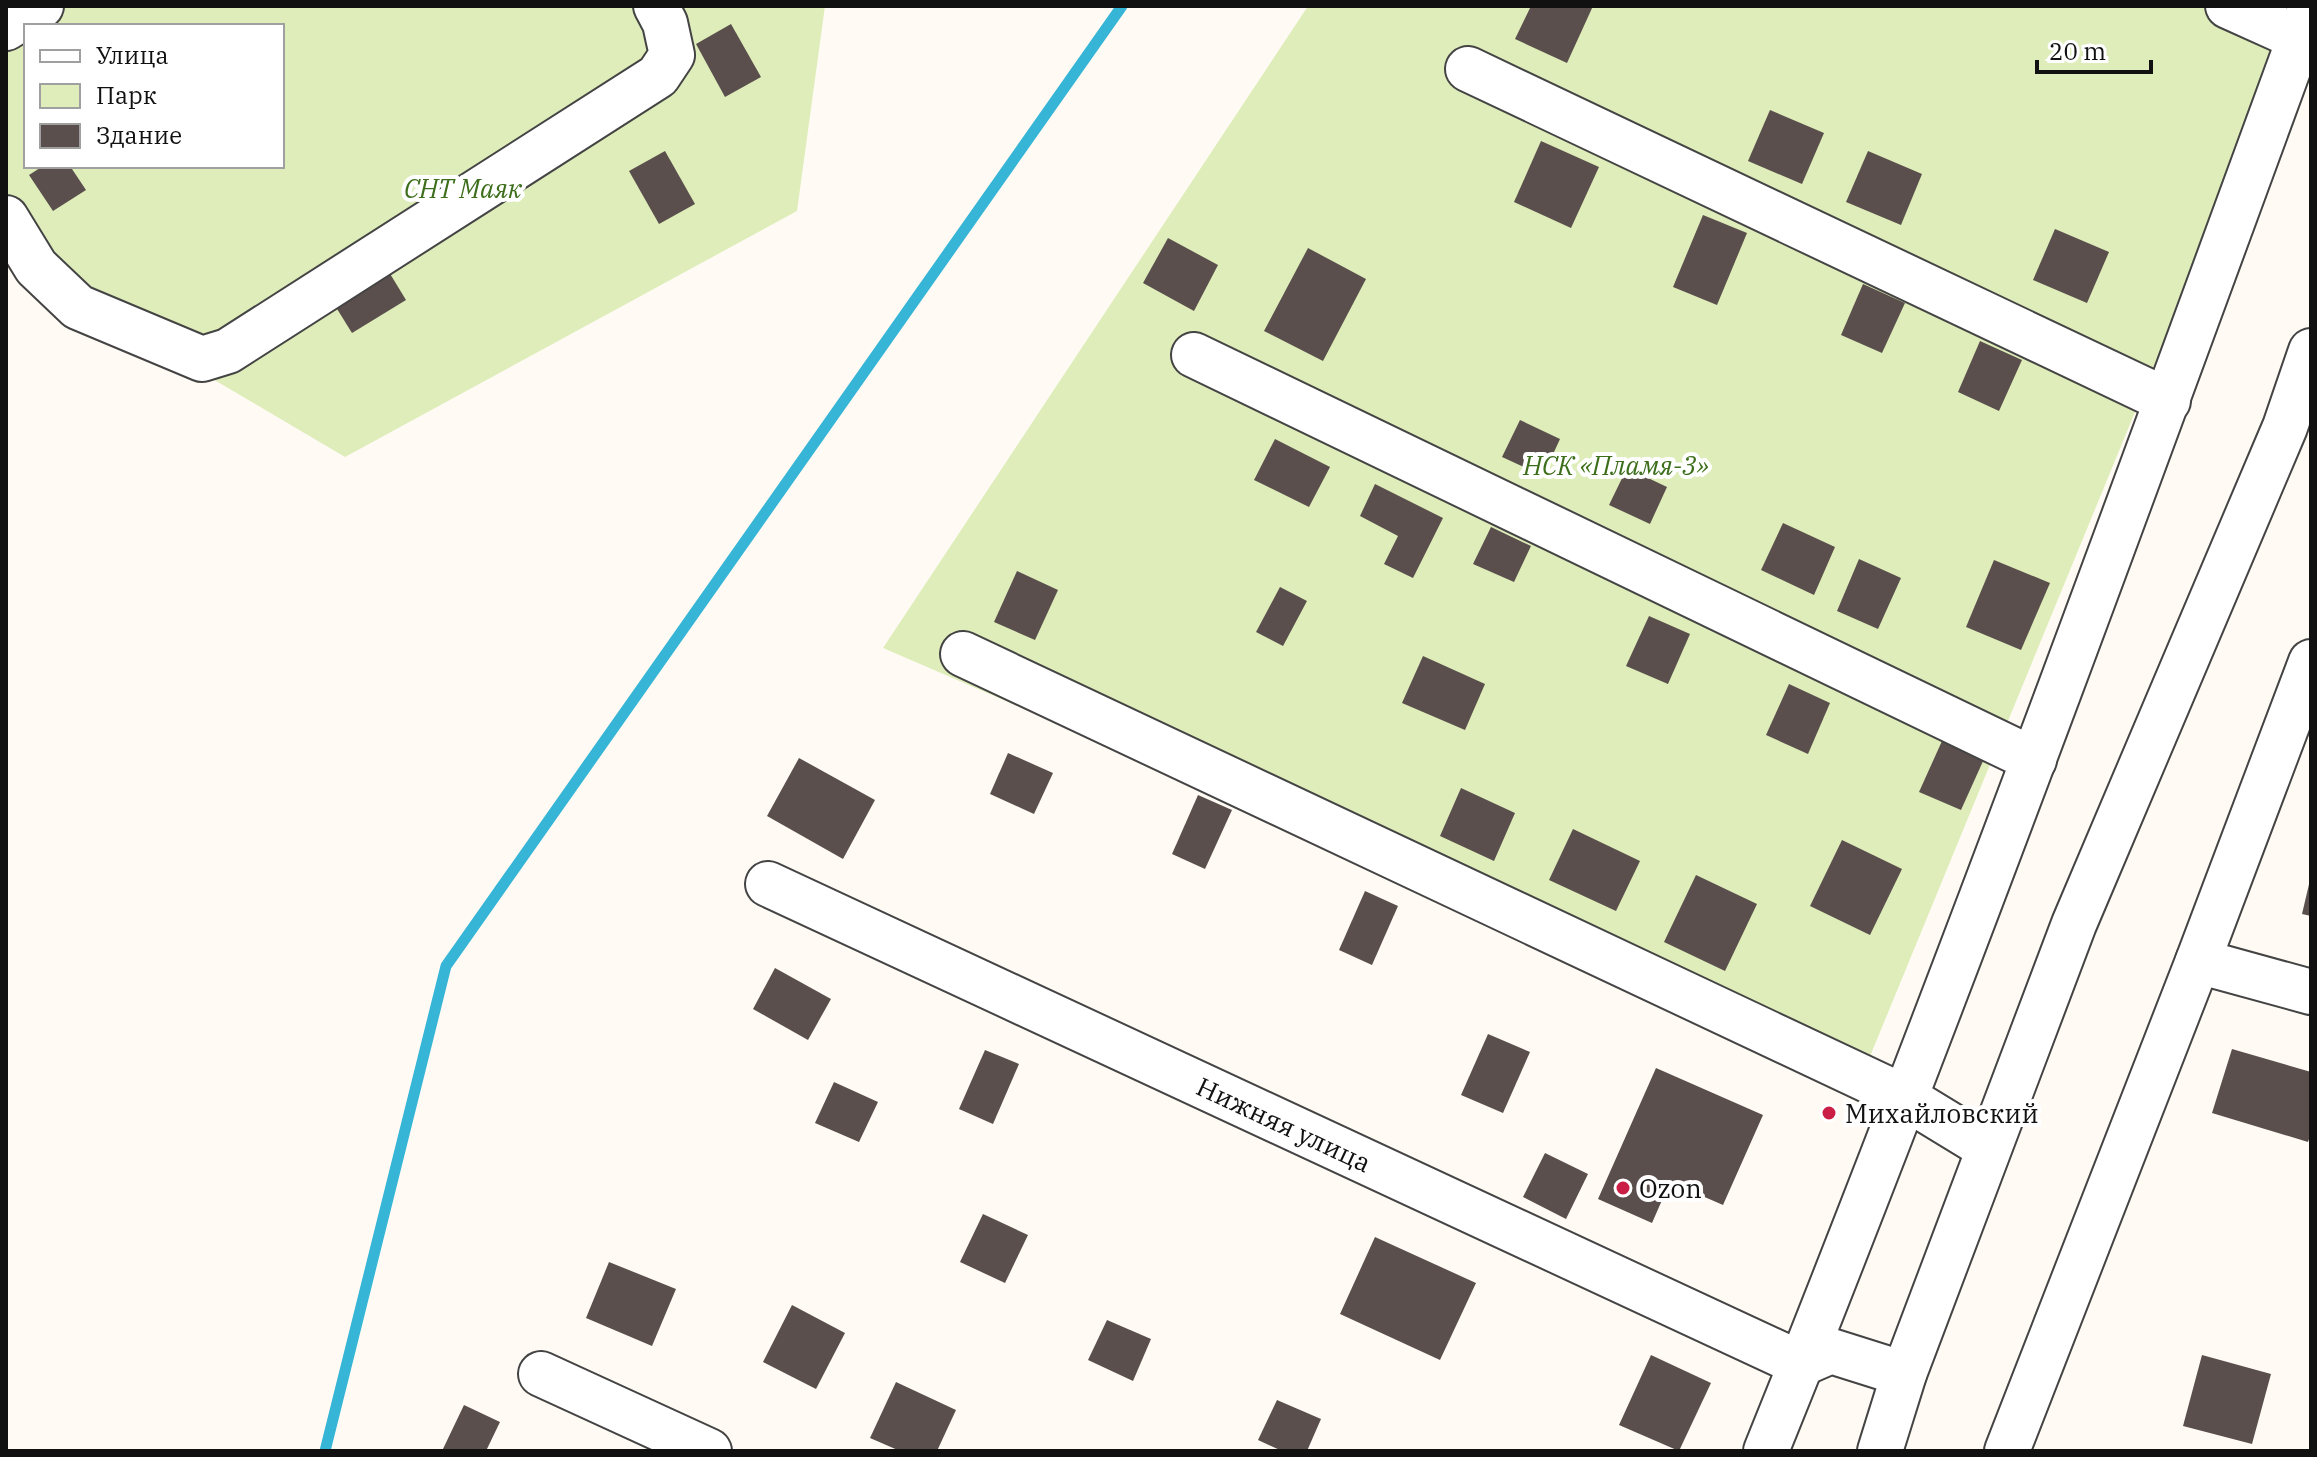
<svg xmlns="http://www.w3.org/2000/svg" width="2317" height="1457" font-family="'IBM Plex Serif',serif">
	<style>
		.green { fill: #deedba; fill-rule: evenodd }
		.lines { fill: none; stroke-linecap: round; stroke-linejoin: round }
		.stream { stroke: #37b5d6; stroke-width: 11 }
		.building { fill: #5a4f4c }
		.minor-casing { stroke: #444; stroke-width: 48 }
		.minor { stroke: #fff; stroke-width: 44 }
		.poi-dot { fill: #cb1e47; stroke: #fff; stroke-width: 3 }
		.labels { text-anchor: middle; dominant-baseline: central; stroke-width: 8; stroke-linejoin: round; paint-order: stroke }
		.park-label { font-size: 26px; font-style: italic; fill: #3c6e1b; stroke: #fff }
		.poi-label { font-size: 26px; fill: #111; stroke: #fff; text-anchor: start }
		.street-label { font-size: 26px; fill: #111; stroke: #fff }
	</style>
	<rect width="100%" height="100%" fill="#fffbf4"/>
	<g class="green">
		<path d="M 6,6 L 825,6 L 797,211 L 345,457 L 6,257 ZM 26,26 L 282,26 L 282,166 L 26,166 Z"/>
		<polygon points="1308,6 2302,6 1864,1071 883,648"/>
	</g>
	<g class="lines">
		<polyline class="stream" points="325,1451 446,966 1122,6"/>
	</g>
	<g class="building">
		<polygon points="1531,6 1593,6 1567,63 1515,39"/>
		<polygon points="731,24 761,77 725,97 696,44"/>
		<polygon points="1770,110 1824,133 1802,184 1748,161"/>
		<polygon points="1541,141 1599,167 1571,228 1514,202"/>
		<polygon points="665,151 695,204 659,224 629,171"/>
		<polygon points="1868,151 1922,174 1901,225 1846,202"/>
		<polygon points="43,166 70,166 86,190 53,211 29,175"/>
		<polygon points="1703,215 1747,233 1717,305 1673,287"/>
		<polygon points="2055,229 2109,252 2087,303 2033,280"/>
		<polygon points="1168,238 1218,265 1194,311 1143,283"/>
		<polygon points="1308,248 1366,279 1323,361 1264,331"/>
		<polygon points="378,254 406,300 352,333 324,288"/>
		<polygon points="1863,284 1905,303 1882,353 1841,335"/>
		<polygon points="1980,341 2022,360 1999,411 1958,392"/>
		<polygon points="1520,420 1560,439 1543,476 1502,457"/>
		<polygon points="1275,439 1330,467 1309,507 1254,480"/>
		<polygon points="1627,468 1667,487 1650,524 1609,505"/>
		<polygon points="1375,484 1443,518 1413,578 1384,564 1398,536 1360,516"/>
		<polygon points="1783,523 1835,547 1814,595 1761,570"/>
		<polygon points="1491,527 1531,546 1514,582 1473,564"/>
		<polygon points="1859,559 1901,578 1878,629 1837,611"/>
		<polygon points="1994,560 2050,583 2021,650 1966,627"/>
		<polygon points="1017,571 1058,590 1035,640 994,622"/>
		<polygon points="1280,587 1307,601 1283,646 1256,632"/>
		<polygon points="1649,616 1690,634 1668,684 1626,666"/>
		<polygon points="1423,656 1485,684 1465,730 1402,703"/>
		<polygon points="1789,684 1830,703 1808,754 1766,735"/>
		<polygon points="1942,741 1984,759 1961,810 1919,792"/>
		<polygon points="1008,753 1053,773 1034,814 990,794"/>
		<polygon points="799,758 875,800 843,859 767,816"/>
		<polygon points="1461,788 1515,813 1494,861 1440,836"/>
		<polygon points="1198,795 1232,810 1205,869 1172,854"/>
		<polygon points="1573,829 1640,861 1616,911 1549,880"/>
		<polygon points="1842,840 1902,869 1870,935 1810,906"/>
		<polygon points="1696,875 1757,904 1725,971 1664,942"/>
		<polygon points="2310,880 2311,880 2311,916 2302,914"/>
		<polygon points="1365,891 1398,906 1372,965 1339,950"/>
		<polygon points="775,968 831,999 808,1040 753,1009"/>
		<polygon points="1488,1034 1530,1052 1503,1113 1461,1095"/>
		<polygon points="2232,1049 2311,1072 2311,1133 2308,1142 2212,1113"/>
		<polygon points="985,1050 1019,1064 993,1124 959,1109"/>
		<polygon points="1656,1068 1763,1115 1723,1205 1670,1182 1652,1223 1598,1199"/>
		<polygon points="834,1082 878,1102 859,1142 815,1123"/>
		<polygon points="1545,1153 1588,1174 1566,1219 1523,1197"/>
		<polygon points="983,1214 1028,1235 1005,1283 960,1262"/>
		<polygon points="1375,1237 1476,1283 1440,1360 1340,1314"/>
		<polygon points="609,1262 676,1289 652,1346 586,1318"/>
		<polygon points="792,1305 845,1333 816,1389 763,1362"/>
		<polygon points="1107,1320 1151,1339 1133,1381 1088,1360"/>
		<polygon points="1651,1355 1711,1383 1679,1451 1619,1425"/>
		<polygon points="2202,1355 2271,1374 2252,1444 2183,1426"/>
		<polygon points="896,1382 956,1410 937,1451 900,1451 870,1438"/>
		<polygon points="1277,1400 1321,1419 1307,1451 1282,1451 1258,1440"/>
		<polygon points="464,1405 500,1422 486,1451 442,1451"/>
	</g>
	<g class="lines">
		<defs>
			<g id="minor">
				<polyline points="2228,6 2299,38"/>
				<polyline points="6,28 41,6"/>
				<polyline points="1468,69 2168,401"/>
				<polyline points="6,218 36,267 78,307 202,359 228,351 658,76 672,55 665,23 656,6"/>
				<polyline points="1194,355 2034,760"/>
				<polyline points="963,654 1906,1098 1988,1148"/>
				<polyline points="768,884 1801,1364 1766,1451"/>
				<polyline points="2198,961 2311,992"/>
				<polyline points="541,1374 709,1451"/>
				<path d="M 1904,1374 L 1831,1351 L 1801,1364 C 1979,915 2145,461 2311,7"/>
				<polyline points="1880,1451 1904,1374 2074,924 2285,427 2311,351"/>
				<polyline points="2007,1451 2198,961 2311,662"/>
			</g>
		</defs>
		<use href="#minor" class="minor-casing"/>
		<use href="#minor" class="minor"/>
	</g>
	<g class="poi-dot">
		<circle cx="1829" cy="1113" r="8"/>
		<circle cx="1623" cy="1188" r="8"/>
	</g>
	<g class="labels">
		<g class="park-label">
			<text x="463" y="188">СНТ Маяк</text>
			<text x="1616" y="465">НСК «Пламя-3»</text>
		</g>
		<g class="poi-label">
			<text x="1845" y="1113">Михайловский</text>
			<text x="1639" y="1188">Ozon</text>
		</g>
		<g class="street-label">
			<text transform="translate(1284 1124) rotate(25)">Нижняя улица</text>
		</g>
	</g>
	<rect width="2317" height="1457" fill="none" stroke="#111111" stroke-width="16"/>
	<rect x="24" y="24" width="260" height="144" fill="#ffffff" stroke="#a0a0a0" stroke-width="2"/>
	<rect x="40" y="50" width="40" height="12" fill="#ffffff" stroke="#a0a0a0" stroke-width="2"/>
	<text x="96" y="64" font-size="24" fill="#111111">Улица</text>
	<rect x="40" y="84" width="40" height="24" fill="#deedba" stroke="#a0a0a0" stroke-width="2"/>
	<text x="96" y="104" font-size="24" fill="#111111">Парк</text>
	<rect x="40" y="124" width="40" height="24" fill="#5a4f4c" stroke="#a0a0a0" stroke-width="2"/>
	<text x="96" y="144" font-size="24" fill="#111111">Здание</text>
	<path d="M2037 60v12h114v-12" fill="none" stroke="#111111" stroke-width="4"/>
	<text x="2049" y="60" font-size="24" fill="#111111" stroke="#ffffff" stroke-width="6" paint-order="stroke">20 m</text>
</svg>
